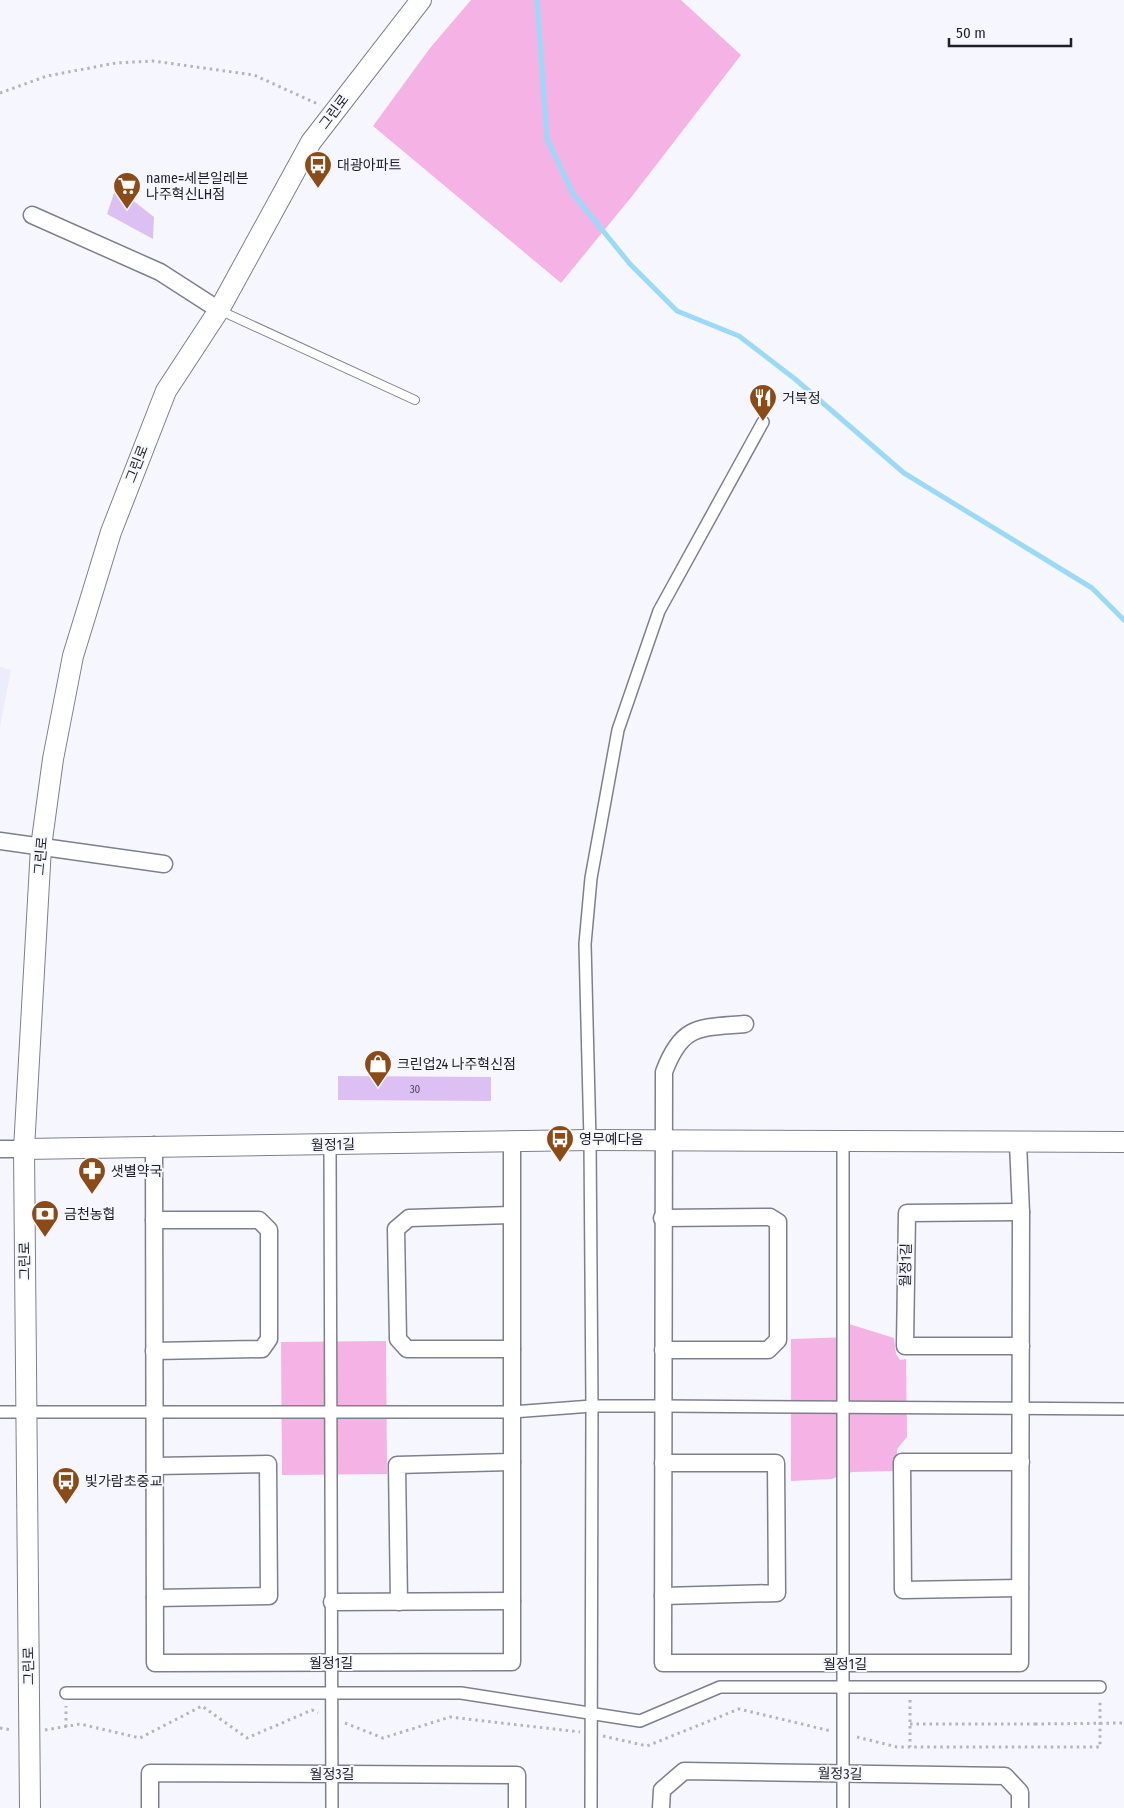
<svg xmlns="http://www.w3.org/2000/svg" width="1124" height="1808" font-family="'Fira Sans Condensed','Noto Sans KR',sans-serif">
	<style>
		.built { fill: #ecedfc }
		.green { fill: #f4b3e4 }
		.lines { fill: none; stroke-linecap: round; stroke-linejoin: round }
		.stream { stroke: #9bd9f8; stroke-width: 5 }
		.building { fill: #dcc0f4 }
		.service-casing { stroke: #7e7f8e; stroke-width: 10 }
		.pedestrian-casing { stroke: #7e7f8e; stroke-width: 14 }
		.minor-casing { stroke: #7e7f8e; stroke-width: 19 }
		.tertiary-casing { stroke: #7e7f8e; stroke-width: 22 }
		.path { stroke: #b4b5bc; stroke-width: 3; stroke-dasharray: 2.5 4; stroke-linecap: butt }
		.service { stroke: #fff; stroke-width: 8 }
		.pedestrian { stroke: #fff; stroke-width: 11 }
		.minor { stroke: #fff; stroke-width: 16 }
		.tertiary { stroke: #fff; stroke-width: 20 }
		.path-bridge { stroke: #b4b5bc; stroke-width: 3; stroke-dasharray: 2.5 4; stroke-linecap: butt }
		.labels { text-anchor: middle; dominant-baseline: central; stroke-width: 4; stroke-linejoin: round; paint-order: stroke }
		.number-label { font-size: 11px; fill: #4e475a }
		.street-label { font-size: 14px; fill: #1f1f26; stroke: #f6f7fe }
		.poi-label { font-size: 14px; fill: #1f1f26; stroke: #f6f7fe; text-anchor: start }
	</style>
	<rect width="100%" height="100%" fill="#f6f7fe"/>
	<polygon class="built" points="0,667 11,670 0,728"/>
	<g class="green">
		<polygon points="471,0 681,0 741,55 633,195 561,283 373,126 430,48"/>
		<polygon points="849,1324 894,1338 896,1354 900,1360 906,1359 907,1437 897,1449 896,1471 852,1472 831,1479 791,1481 791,1339 849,1337"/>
		<polygon points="386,1341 387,1474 282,1475 281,1342"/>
	</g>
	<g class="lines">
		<polyline class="stream" points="537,0 547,139 573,194 630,264 677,311 739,336 795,379 904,473 1092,588 1124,620"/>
	</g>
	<g class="building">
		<polygon points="116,187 154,217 153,239 107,214"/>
		<polygon points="338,1076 491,1077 491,1101 338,1100"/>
	</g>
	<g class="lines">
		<defs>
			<polyline id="service" points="219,310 415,400"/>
			<g id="pedestrian">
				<polyline points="843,1142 843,1808"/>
				<polyline points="330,1145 332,1808"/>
				<polyline points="0,1412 512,1412 592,1406 662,1406 1124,1409"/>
				<polyline points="66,1693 461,1693 640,1721 720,1687 1100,1687"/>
				<polyline points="591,1808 592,1406 590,1140 585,944 591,878 618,730 659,611 763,422"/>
			</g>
			<g id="minor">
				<polyline points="32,215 160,272 219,310"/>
				<polyline points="0,841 164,864"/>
				<path d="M 745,1024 C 699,1028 682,1024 664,1072 L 663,1663 L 1020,1663 L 1021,1212 L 1018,1143"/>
				<polyline points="154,1145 155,1663 512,1662 512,1141"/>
				<polyline points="0,1149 24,1149"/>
				<polyline points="511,1215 409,1218 396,1229 398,1339 407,1349 512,1349"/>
				<polyline points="662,1218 770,1217 778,1222 778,1340 768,1350 663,1350"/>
				<polyline points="154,1220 259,1220 269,1230 269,1339 262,1349 154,1351"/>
				<polyline points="1021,1346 905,1346 907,1213 1021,1212"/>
				<polyline points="663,1463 776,1463 777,1593 663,1596"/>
				<polyline points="155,1466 268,1464 269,1596 155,1598"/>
				<polyline points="1020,1588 903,1590 902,1462 1021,1462"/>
				<polyline points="332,1602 512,1601"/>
				<polyline points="399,1602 397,1465 512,1462"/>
				<polyline points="150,1808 150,1773 517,1775 517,1808"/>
				<polyline points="661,1808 662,1790 684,1771 1005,1776 1020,1792 1020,1808"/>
			</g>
			<g id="tertiary">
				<polyline points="24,1149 590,1140 1124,1142"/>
				<polyline points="30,1808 24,1149 41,847 53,759 73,656 111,532 166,391 219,310 311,142 421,0"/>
			</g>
		</defs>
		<use href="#service" class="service-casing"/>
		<use href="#pedestrian" class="pedestrian-casing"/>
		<use href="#minor" class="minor-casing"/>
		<use href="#tertiary" class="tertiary-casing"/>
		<g class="path">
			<polyline points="0,93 47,76 116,63 153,61 254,75 320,105"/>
			<polyline points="910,1700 910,1747"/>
			<polyline points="345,1723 383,1738 450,1717 580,1732"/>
			<polyline points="910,1724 1035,1724"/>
			<polyline points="66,1727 66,1706"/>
			<polyline points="0,1728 12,1730"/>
			<polyline points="45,1730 80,1724 140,1738 202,1706 247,1738 312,1710 318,1713"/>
			<polyline points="603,1736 647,1746 739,1709 831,1731"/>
			<polyline points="857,1737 897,1747 1100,1747 1100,1700"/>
		</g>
		<use href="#service" class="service"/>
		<use href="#pedestrian" class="pedestrian"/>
		<use href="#minor" class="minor"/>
		<use href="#tertiary" class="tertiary"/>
		<polyline class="path-bridge" points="1035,1724 1124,1723"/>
	</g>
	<defs>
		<symbol id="bus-pin" viewBox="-11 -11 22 30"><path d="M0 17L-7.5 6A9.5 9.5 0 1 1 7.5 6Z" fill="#8c4b16" stroke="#f6f7fe"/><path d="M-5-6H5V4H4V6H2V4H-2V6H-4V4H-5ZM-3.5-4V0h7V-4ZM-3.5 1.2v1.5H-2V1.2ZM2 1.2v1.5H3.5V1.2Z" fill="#fff"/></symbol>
		<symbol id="supermarket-pin" viewBox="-11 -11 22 30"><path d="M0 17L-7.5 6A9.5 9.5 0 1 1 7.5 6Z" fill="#8c4b16" stroke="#f6f7fe"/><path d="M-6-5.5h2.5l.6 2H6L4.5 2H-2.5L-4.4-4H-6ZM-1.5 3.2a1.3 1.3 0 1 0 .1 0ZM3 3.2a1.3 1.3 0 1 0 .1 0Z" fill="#fff"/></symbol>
		<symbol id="restaurant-pin" viewBox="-11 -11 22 30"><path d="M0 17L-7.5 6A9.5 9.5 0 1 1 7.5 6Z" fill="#8c4b16" stroke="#f6f7fe"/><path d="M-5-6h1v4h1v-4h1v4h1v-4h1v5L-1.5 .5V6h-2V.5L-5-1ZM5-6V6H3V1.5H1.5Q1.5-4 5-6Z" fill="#fff"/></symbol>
		<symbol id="shop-pin" viewBox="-11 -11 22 30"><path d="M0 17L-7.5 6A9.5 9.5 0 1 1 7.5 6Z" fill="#8c4b16" stroke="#f6f7fe"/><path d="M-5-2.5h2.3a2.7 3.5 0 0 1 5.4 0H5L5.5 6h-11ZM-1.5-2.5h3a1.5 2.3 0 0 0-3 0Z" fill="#fff"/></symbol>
		<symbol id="pharmacy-pin" viewBox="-11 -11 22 30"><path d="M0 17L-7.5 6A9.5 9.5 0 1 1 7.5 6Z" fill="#8c4b16" stroke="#f6f7fe"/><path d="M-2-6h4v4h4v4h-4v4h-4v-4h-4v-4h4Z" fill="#fff"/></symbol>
		<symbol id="bank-pin" viewBox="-11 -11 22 30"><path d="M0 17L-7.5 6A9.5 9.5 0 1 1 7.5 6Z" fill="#8c4b16" stroke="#f6f7fe"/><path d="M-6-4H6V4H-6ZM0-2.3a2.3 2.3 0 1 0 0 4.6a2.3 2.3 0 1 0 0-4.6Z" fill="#fff"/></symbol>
	</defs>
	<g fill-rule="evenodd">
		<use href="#bus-pin" x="302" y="149" width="32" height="43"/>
		<use href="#supermarket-pin" x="111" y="170" width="32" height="43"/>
		<use href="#restaurant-pin" x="747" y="382" width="32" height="43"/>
		<use href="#shop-pin" x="362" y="1048" width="32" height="43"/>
		<use href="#bus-pin" x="544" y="1123" width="32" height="43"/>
		<use href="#pharmacy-pin" x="76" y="1155" width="32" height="43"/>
		<use href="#bank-pin" x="29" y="1198" width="32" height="43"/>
		<use href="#bus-pin" x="50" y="1465" width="32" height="43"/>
	</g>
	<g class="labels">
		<g class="number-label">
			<text x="415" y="1089">30</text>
		</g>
		<g class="street-label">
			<text transform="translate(334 112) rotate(-53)">그린로</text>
			<text transform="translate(137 464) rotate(-69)">그린로</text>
			<text transform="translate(41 856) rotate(-85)">그린로</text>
			<text transform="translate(333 1145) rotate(-1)">월정1길</text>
			<text transform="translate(25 1261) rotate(-91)">그린로</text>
			<text transform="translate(906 1265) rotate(-89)">월정1길</text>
			<text x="331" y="1663">월정1길</text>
			<text x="845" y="1664">월정1길</text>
			<text transform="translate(29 1666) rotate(-91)">그린로</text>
			<text x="332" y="1774">월정3길</text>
			<text transform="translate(840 1774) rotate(1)">월정3길</text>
		</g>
		<g class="poi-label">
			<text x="337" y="165">대광아파트</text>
			<text x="146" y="178">name=세븐일레븐<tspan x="146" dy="16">나주혁신LH점</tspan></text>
			<text x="782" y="398">거북정</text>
			<text x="397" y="1064">크린업24 나주혁신점</text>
			<text x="579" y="1139">영무예다음</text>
			<text x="111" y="1171">샛별약국</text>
			<text x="64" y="1214">금천농협</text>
			<text x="85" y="1481">빛가람초중교</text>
		</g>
	</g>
	<path d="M949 38v8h122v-8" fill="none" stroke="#1f1f26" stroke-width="2.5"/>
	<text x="956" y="38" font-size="15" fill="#1f1f26" stroke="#f6f7fe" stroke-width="4" paint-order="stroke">50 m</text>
</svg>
